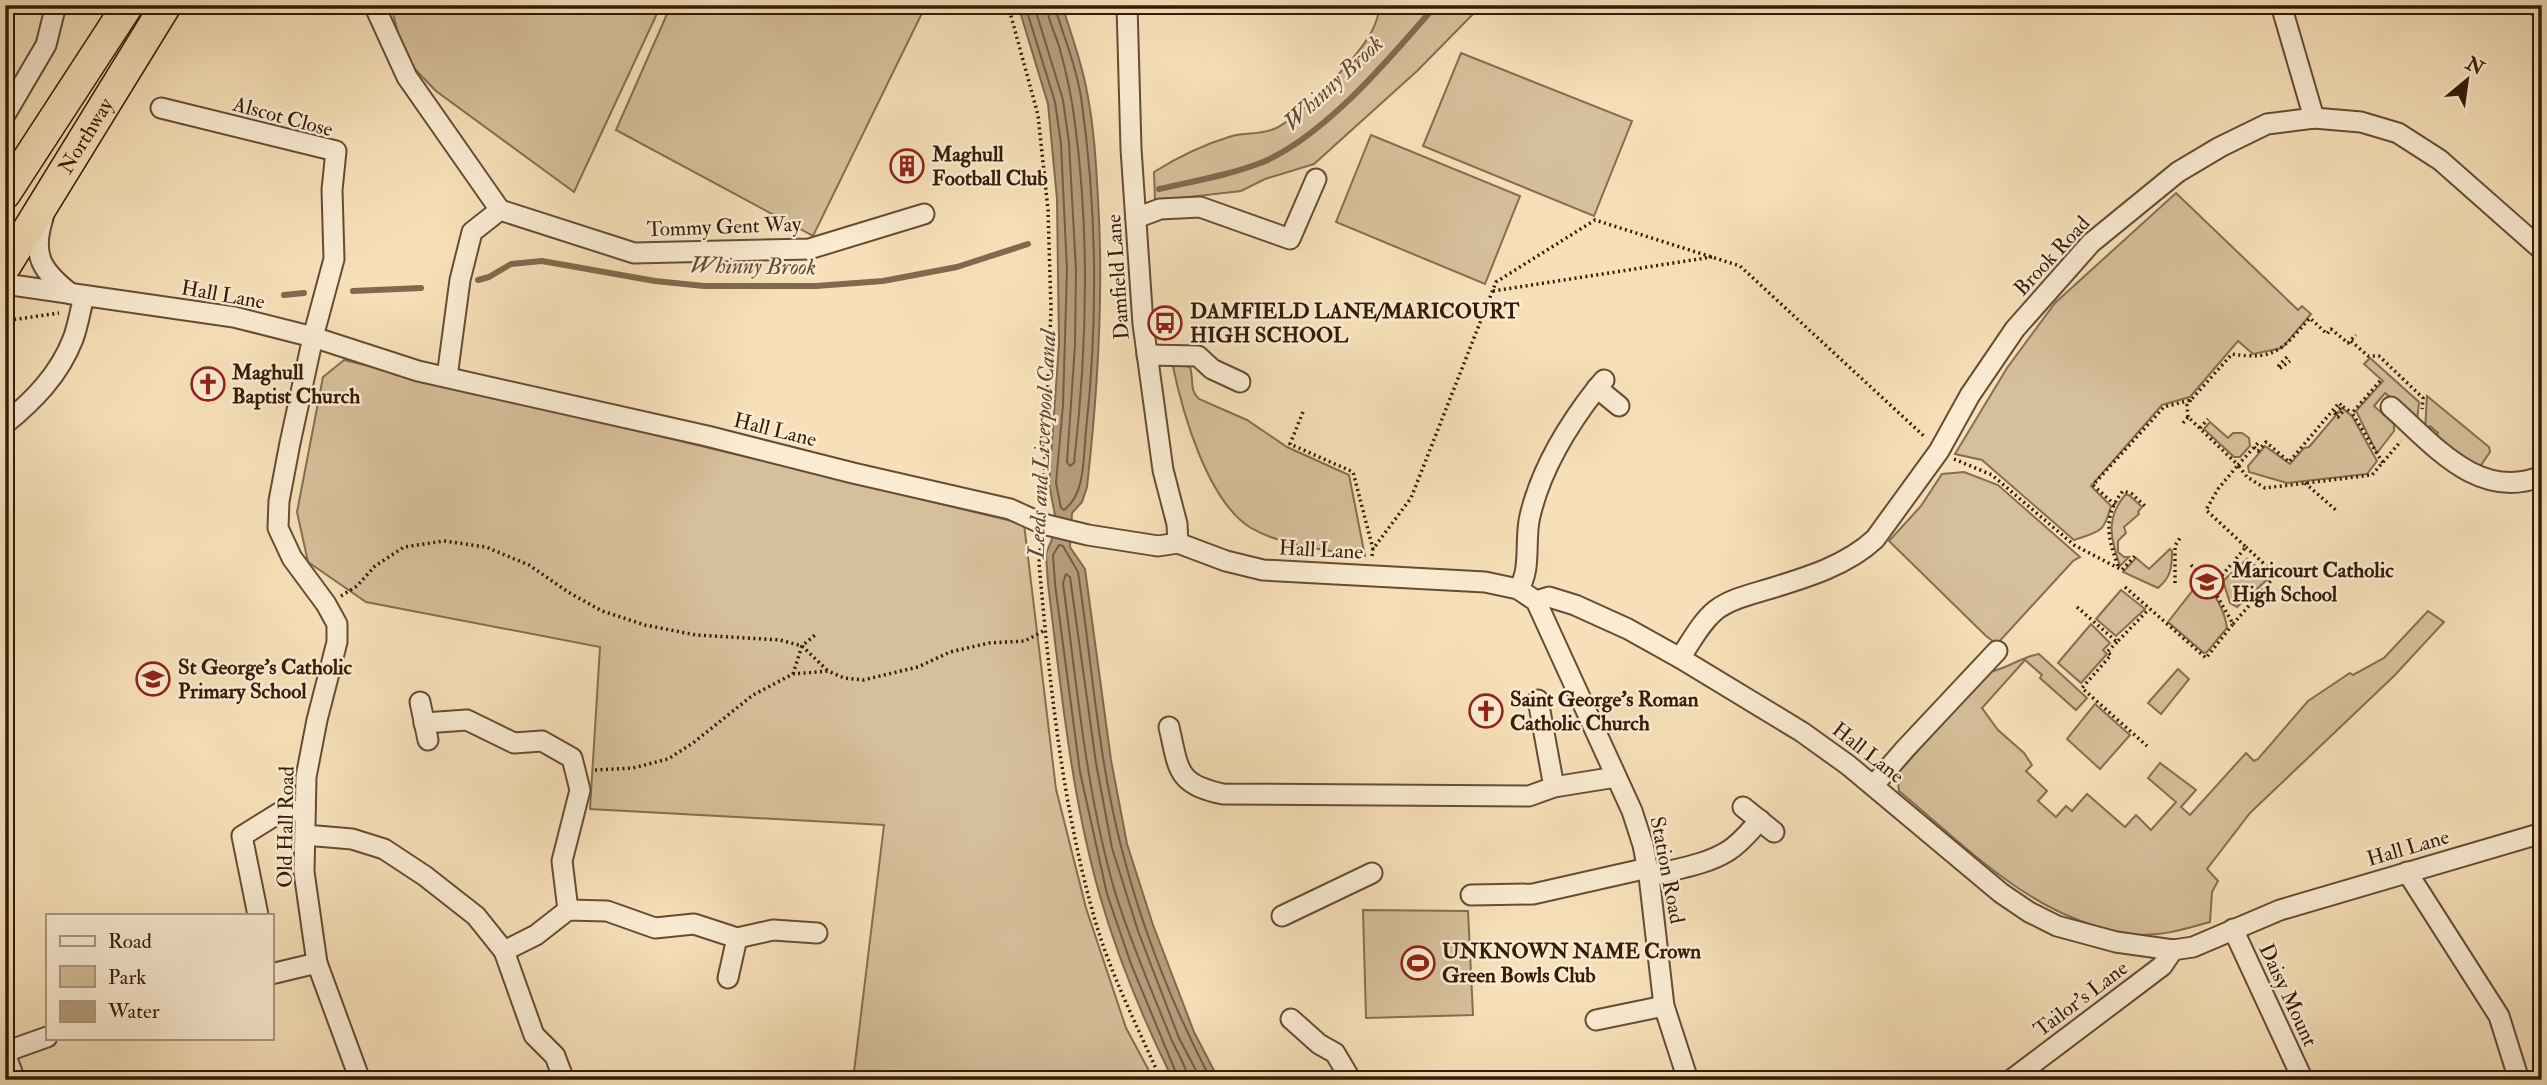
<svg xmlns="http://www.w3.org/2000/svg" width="2547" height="1085" font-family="'IM FELL Double Pica',serif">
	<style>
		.green { fill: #d6bf9b; stroke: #866d52; stroke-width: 2 }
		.water { fill: #b59d7d; stroke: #82694e; stroke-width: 2 }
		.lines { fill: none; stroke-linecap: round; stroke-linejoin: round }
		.shore { stroke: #755c42; stroke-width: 2 }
		.stream { stroke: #82694e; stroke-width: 6 }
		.minor-casing { stroke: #664c34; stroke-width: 23 }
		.highway-casing { stroke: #351b08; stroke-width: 33 }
		.path { stroke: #351b08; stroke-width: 3.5; stroke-dasharray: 2 3.5; stroke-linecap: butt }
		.minor { stroke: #faebd2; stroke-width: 19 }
		.highway { stroke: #f7e0b9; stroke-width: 30 }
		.labels { text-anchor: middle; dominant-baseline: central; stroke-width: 5; stroke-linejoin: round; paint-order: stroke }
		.street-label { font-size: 21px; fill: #351b08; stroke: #faebd2 }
		.poi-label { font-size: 21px; font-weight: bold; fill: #351b08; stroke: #faebd2; text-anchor: start }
		.water-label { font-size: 23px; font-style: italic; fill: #624831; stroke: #faebd2 }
	</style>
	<rect width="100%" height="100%" fill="#f7e0b9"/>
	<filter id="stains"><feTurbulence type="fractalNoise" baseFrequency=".00286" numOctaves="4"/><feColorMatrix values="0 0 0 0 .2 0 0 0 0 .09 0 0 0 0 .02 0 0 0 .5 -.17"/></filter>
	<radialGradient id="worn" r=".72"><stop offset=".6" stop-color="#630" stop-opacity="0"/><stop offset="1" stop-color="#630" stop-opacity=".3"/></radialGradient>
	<g class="green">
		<polygon points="391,5 661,5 574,192 436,91 404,58"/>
		<polygon points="671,5 926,5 813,236 616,130"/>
		<path d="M 1380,5 L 1482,5 L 1417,71 L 1314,164 L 1265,179 L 1241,191 L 1155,201 L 1154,172 C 1178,157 1205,144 1232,136 C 1246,132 1260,135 1274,129 C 1300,118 1359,56 1372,31 C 1376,23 1379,13 1380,5 Z"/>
		<polygon points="1461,53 1632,121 1594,216 1423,146"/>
		<polygon points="1371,135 1520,196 1485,284 1336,222"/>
		<path d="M 2176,193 L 2298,310 L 2302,306 L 2311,314 L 2282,348 L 2253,354 L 2238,341 L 2190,397 L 2162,405 L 2091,486 L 2111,506 C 2104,533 2100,531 2074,540 L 1982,460 L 1955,454 L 2007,368 L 2055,303 Z"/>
		<polygon points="2370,358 2419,402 2417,421 2385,393 2374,406 2394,424 2394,431 2377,453 2356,411 2383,381 2364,364"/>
		<polygon points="344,360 1024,524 1056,789 1086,908 1126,1028 1154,1080 853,1080 884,825 590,809 600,647 366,602 308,562 297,512 323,377"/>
		<path d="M 1172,362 L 1190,367 C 1194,379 1189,390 1199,399 L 1247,420 L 1287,447 L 1349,475 L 1365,556 C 1329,550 1284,547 1251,528 C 1207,501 1182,411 1172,362 Z"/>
		<polygon points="2427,396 2489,447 2490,452 2477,471 2435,438 2438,433 2430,426 2425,430"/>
		<polygon points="2342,408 2352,416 2377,461 2367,474 2287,483 2249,472 2248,466 2265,446 2290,464 2304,448 2309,447"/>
		<polygon points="2210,422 2228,438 2233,433 2242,433 2249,438 2250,446 2240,457 2234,457 2204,429"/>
		<polygon points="1964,472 1998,485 2080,557 2073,561 1997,644 1986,636 1889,541 1921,506 1942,474"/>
		<path d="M 2125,495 L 2129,495 L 2142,507 L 2138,512 L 2139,514 L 2124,527 L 2126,533 L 2118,541 L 2118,552 L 2124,557 L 2129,557 L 2120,566 C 2111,539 2105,519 2125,495 Z"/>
		<path d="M 2170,549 L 2172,551 C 2172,568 2171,577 2158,588 L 2123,572 L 2136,558 L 2149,569 Z"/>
		<polygon points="2247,559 2270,577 2237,607 2230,603 2223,581"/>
		<path d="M 2202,583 C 2215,590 2225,613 2227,628 L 2207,652 L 2204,653 L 2168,622 L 2193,590 Z"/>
		<polygon points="2121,590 2145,609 2116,636 2096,619"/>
		<path d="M 2428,611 L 2444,622 L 2394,676 L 2250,813 L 2207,869 L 2218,881 L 2212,892 L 2210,922 C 2185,929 2163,936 2137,935 C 2128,935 2119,932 2111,930 C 2026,911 1963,844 1899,791 L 1897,774 L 1989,672 C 2007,669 2021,657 2039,654 L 2087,698 L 2076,710 L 2040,678 L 2042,675 L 2025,660 L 1982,708 L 1998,730 L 2024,753 L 2032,765 L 2026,771 L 2047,791 L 2038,801 L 2056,817 L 2066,806 L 2072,811 L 2087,794 L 2125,827 L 2136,815 L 2151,830 L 2176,802 L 2148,778 L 2160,763 L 2196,790 L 2181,807 L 2190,815 L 2246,753 L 2254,761 L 2258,759 L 2308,701 L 2350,673 L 2353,675 L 2384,658 Z"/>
		<polygon points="2091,624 2110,643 2103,650 2107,654 2081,683 2058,663"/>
		<polygon points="2178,669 2189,679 2161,714 2148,703"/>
		<polygon points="2095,704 2130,735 2100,769 2067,739"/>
		<polygon points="1363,910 1468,911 1473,1015 1366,1018"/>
	</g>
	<path class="water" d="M 1018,5 L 1062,5 C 1071,34 1082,63 1087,92 C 1094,127 1096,163 1098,199 C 1104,296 1098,390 1087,487 L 1082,502 L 1072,513 L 1070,547 L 1085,569 L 1111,760 L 1127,844 L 1153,925 L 1194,1032 L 1219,1080 L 1173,1080 C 1144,1021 1118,959 1100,896 C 1071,795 1061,688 1048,584 L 1046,554 L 1052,539 L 1055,515 L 1049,484 L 1059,344 L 1057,199 L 1048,104 Z"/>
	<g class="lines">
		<g class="shore">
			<path d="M 1025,5 L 1055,102 L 1061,144 L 1067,270 L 1063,405 L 1056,483 L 1061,508 L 1064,510 C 1086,494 1083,456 1086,431 C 1098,320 1097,208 1081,97 C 1078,79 1072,59 1066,41 C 1062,29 1057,17 1055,5"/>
			<path d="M 1034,5 L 1063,100 L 1069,143 L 1076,270 L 1075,345 L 1067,462 L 1070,466 L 1074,463 C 1087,350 1090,236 1075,124 C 1072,97 1066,71 1059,46 C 1055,33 1047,19 1047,5"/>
			<path d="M 1179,1080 L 1131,964 L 1107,894 L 1080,772 L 1055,584 L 1053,555 L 1059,545 L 1063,546 L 1078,572 C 1092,663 1098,757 1121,846 C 1141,926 1173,1007 1211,1080"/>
			<path d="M 1188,1080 C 1187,1065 1175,1050 1170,1036 C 1151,989 1130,941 1115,892 C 1086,792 1077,686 1063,583 L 1066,574 L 1070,577 L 1096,763 L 1112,848 L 1138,931 L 1179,1038 L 1201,1080"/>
		</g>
		<g class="stream">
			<polyline points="2522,5 2542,20"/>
			<path d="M 1159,189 C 1194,181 1230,175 1263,162 C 1326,135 1391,57 1436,5"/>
			<polyline points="478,280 489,277 511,264 542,261 655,281 704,286 816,286 883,281 957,267 1028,244"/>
			<polyline points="353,291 421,288"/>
			<polyline points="284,295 304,293"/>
		</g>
		<defs>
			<g id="minor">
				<polyline points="374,5 407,77 500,210"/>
				<polyline points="1127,5 1131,149 1143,324 1163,470 1177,524 1178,543"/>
				<polyline points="2281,5 2314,118"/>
				<polyline points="161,108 336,151 332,190 334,259 313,337 290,443 279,501 278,528 292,558 326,604 337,624 337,642 317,720 306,777 304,872 317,963 360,1080"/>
				<polyline points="5,115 46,45 56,5"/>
				<path d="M 43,218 C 31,256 42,271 71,294"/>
				<polyline points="1136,218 1160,209 1200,207 1290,239 1316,179"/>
				<polyline points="5,284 234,317 313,337 418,371 707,436 853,473 1010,509 1043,524 1088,535 1158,546 1178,543 1226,561 1263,570 1485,582 1518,589 1536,601 1632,811 1643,845 1649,876 1664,1006 1688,1080"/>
				<polyline points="1147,355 1198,356 1212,369 1240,382"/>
				<polyline points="447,377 460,280 472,232 500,210 634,253 809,249 924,214"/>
				<polyline points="1604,380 1597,388 1619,406"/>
				<path d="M 2391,407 C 2434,445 2479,502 2542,476"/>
				<path d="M 5,424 C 34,400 59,375 73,339 C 78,326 80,311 84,297"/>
				<path d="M 1518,589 C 1532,571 1524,539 1530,516 C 1541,469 1568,425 1597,388"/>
				<polyline points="1536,601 1549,597 1575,605 1628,629 1680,658 1802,732 1848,765 2001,893 2029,912 2057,926 2116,942 2173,950 2193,947 2280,910 2542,833"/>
				<path d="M 1680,658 C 1691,642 1701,622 1716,610 C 1732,598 1753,594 1772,588 C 1808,577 1847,565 1875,539 L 1939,451 L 1970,395 L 2015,329 L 2091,243 L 2178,172 L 2220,147 L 2267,124 L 2314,118 L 2361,122 L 2398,133 L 2440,160 L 2542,250"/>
				<polyline points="1538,700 1554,787"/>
				<polyline points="420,702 428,740"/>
				<polyline points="424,723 467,720 514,743 542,741 572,758 580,790 562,861 568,910"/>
				<path d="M 1169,727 C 1179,770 1176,784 1223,794 L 1529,796 L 1554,787 L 1616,777"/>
				<polyline points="1874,785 1905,749 1997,651"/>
				<polyline points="1743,807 1774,832"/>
				<polyline points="305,835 352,839 384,849 425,876 476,916 504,951 534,1035 555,1056 564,1080"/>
				<polyline points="2407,872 2499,1016 2519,1080"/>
				<path d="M 1649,876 C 1675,869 1706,865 1728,851 C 1741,843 1750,831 1760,820"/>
				<polyline points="1471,895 1533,894 1648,868"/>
				<polyline points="258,915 242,836 279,813 305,809"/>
				<polyline points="1282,916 1372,873"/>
				<polyline points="2233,929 2303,1080"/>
				<polyline points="504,951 536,935 568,910 607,911 655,928 694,924 737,938 773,930 817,933"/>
				<polyline points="271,974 317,963"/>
				<polyline points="728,978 737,938"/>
				<polyline points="1291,1019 1319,1044 1335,1053 1351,1080"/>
				<polyline points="1596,1020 1664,1006"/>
				<polyline points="5,1052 47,1037"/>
				<polyline points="5,1054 12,1072 5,1075"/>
				<polyline points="2011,1080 2162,966 2173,950"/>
			</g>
			<g id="highway">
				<polyline points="5,194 128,5"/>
				<path id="s1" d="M 5,267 L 166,5"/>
			</g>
		</defs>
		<use href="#minor" class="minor-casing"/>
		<use href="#highway" class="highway-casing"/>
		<g class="path">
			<polyline points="1008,5 1038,115 1048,210 1051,309 1043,504"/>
			<polyline points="1493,291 1712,257"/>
			<polyline points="5,325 11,320 59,313"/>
			<polyline points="2351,341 2368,356 2379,356 2423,398 2422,409"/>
			<polyline points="2287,357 2279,365 2279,369 2290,361"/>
			<polyline points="2380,381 2352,413 2383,463"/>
			<polyline points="1303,412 1290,444 1353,472 1373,549"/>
			<polyline points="2335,413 2342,406 2352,413"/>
			<polyline points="2335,413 2336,417 2338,417 2345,409"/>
			<polyline points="2188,417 2187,405 2191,400"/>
			<polyline points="2183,423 2188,417 2238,465 2259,442"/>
			<polyline points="2200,428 2208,419"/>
			<polyline points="2254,447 2258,451 2266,442 2289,462 2339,403 2342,406"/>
			<polyline points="1954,459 1992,475 2074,545 2122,570 2135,556"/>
			<polyline points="2305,483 2338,512"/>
			<path d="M 2115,505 L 2093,485 L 2164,407 L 2191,400 L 2232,354 C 2276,361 2283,348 2310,318 L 2327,334 L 2331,329 L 2348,343 L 2356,335"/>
			<path d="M 1041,543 L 1039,563 C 1050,685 1062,808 1097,927 C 1113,979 1139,1030 1161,1080"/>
			<polyline points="1372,556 1373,549 1411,498 1496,282 1595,220 1740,266 1926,438"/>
			<polyline points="2191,565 2212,587"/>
			<path d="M 2118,566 C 2108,538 2102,517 2123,491 L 2132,494 L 2147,508"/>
			<polyline points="2175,583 2175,546 2181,536"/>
			<polyline points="2125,587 2206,658 2233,624 2212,587 2246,547 2206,510 2218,489 2238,465 2247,477 2265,488 2372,475 2401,441"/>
			<polyline points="341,596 357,586 375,566 404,547 444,541 486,547 529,565 568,592 602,611 645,625 696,635 780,640 802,646 828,671"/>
			<polyline points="2077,607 2117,642 2149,609"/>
			<polyline points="2233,624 2276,575 2246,547"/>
			<polyline points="2117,642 2107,652 2111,655 2082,688 2147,746"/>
			<polyline points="793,674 802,646 815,635"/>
			<polyline points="595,770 633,768 668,759 693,743 753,695 793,674 828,671 844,678 863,680 918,667 950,652 989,643 1025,641 1045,630"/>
		</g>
		<use href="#minor" class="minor"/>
		<use href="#highway" class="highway"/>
	</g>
	<defs>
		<symbol id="building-ring" viewBox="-11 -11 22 22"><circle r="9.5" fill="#faebd2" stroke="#8f2418" stroke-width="1.5"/><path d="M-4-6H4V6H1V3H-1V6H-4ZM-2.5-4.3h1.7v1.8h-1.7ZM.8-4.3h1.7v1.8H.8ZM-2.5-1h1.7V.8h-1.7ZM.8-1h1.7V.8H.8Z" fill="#8f2418"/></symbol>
		<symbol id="bus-ring" viewBox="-11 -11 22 22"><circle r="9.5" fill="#faebd2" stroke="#8f2418" stroke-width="1.5"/><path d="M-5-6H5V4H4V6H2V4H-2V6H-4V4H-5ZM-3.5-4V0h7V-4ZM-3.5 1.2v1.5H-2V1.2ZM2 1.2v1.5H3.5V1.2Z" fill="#8f2418"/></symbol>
		<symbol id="church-ring" viewBox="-11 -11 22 22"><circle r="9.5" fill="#faebd2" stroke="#8f2418" stroke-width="1.5"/><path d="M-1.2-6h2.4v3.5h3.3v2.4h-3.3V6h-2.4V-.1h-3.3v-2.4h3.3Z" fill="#8f2418"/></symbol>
		<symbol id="school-ring" viewBox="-11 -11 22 22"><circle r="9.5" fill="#faebd2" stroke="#8f2418" stroke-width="1.5"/><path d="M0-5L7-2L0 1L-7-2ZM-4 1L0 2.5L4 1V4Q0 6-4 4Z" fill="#8f2418"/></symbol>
		<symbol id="stadium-ring" viewBox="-11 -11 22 22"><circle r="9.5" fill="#faebd2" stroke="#8f2418" stroke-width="1.5"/><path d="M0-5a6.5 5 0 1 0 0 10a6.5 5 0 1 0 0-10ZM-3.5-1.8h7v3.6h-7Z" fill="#8f2418"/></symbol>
	</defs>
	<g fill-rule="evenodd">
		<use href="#building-ring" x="888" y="147" width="38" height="38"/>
		<use href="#bus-ring" x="1146" y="304" width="38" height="38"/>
		<use href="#church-ring" x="189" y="365" width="38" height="38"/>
		<use href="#school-ring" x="2188" y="563" width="38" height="38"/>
		<use href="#school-ring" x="134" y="660" width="38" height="38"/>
		<use href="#church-ring" x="1467" y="692" width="38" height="38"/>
		<use href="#stadium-ring" x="1399" y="944" width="38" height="38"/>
	</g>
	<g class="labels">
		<g class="street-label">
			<text transform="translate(283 117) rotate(15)">Alscot Close</text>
			<text stroke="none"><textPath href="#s1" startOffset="154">Northway</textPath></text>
			<text transform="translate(724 227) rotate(-2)">Tommy Gent Way</text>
			<text transform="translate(2052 256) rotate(-47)">Brook Road</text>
			<text transform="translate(1118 277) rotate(-94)">Damfield Lane</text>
			<text transform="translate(223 295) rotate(10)">Hall Lane</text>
			<text transform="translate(775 430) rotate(14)">Hall Lane</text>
			<text transform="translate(1321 550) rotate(3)">Hall Lane</text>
			<text transform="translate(1868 753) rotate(38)">Hall Lane</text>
			<text transform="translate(286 827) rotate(-89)">Old Hall Road</text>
			<text transform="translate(2408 848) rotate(-16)">Hall Lane</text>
			<text transform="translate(1667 870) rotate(79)">Station Road</text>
			<text transform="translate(2288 995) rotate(65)">Daisy Mount</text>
			<text transform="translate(2081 999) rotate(-37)">Tailor's Lane</text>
		</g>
		<g class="poi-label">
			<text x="932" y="154">Maghull<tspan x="932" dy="24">Football Club</tspan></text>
			<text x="1190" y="311">DAMFIELD LANE/MARICOURT<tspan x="1190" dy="24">HIGH SCHOOL</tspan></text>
			<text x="232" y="372">Maghull<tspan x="232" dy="24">Baptist Church</tspan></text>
			<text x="2232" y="570">Maricourt Catholic<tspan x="2232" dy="24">High School</tspan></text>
			<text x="178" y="667">St George's Catholic<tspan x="178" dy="24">Primary School</tspan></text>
			<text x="1510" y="699">Saint George's Roman<tspan x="1510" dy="24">Catholic Church</tspan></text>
			<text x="1442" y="951">UNKNOWN NAME Crown<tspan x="1442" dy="24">Green Bowls Club</tspan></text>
		</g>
		<g class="water-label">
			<text transform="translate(1333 83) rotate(-43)">Whinny Brook</text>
			<text transform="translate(753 266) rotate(1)">Whinny Brook</text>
			<text transform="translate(1042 444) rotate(-87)">Leeds and Liverpool Canal</text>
		</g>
	</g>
	<rect width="2547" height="1085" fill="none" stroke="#f7e0b9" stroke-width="28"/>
	<rect x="7" y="7" width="2533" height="1071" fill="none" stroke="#351b08" stroke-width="3.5"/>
	<rect x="14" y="14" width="2519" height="1057" fill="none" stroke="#351b08" stroke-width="2"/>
	<rect x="46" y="914" width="228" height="126" fill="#faebd2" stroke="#ab9881" stroke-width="2"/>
	<rect x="60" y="936" width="35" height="10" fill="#faebd2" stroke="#ab9881" stroke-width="2"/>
	<text x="108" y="948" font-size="21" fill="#351b08">Road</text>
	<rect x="60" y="966" width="35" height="21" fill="#d6bf9b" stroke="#ab9881" stroke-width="2"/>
	<text x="108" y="984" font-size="21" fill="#351b08">Park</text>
	<rect x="60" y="1001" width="35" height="21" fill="#b59d7d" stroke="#ab9881" stroke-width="2"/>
	<text x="108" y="1018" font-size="21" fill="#351b08">Water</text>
	<g transform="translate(2467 80) rotate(29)" stroke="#faebd2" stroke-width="5" paint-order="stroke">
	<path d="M0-5L12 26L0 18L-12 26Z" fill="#351b08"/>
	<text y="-10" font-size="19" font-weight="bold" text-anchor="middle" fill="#351b08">N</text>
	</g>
	<rect width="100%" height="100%" filter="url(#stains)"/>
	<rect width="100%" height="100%" fill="url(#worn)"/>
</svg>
